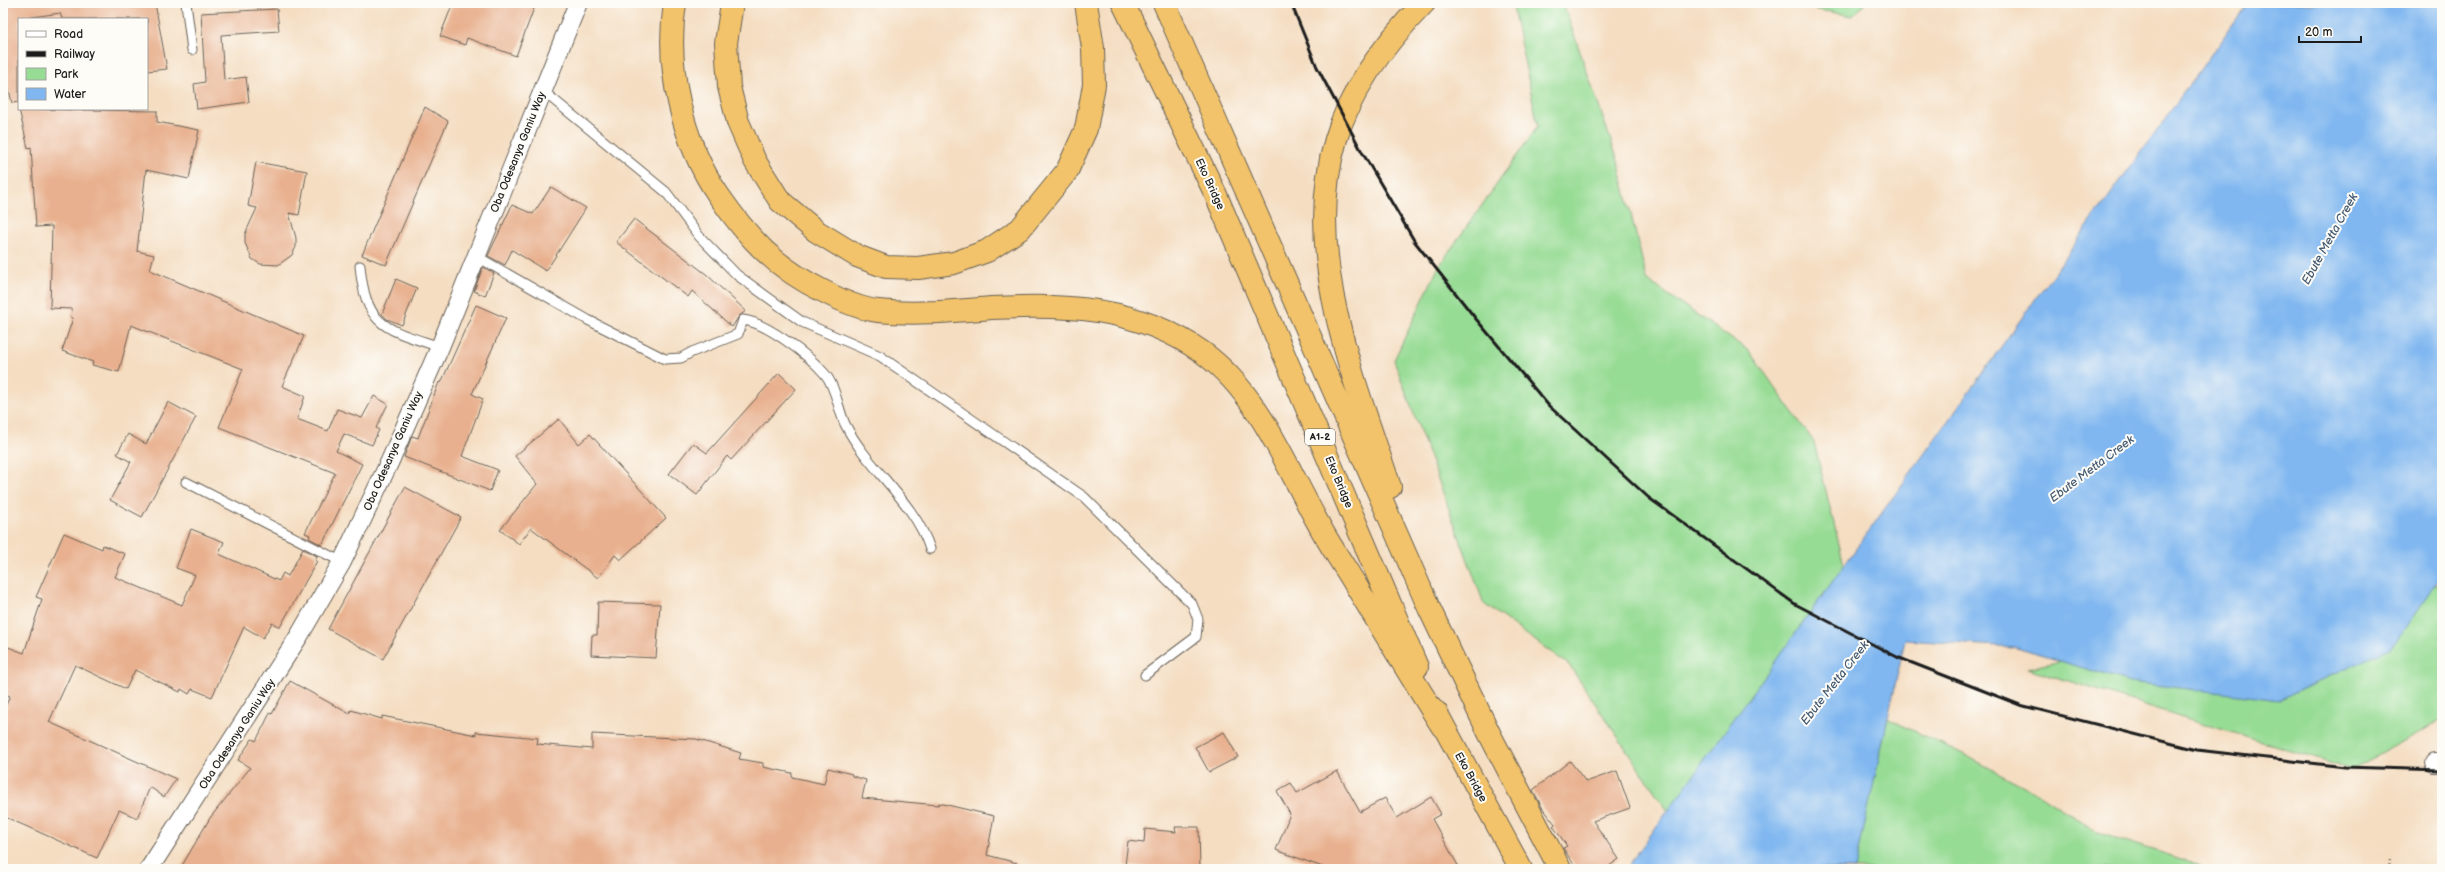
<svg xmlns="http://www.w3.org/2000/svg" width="2445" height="872" font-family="'Balsamiq Sans',sans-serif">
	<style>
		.green { fill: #97dc94; stroke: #5a7c58 }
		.water { fill: #80b7f0; stroke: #4e6a86 }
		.building { fill: #e8b08e }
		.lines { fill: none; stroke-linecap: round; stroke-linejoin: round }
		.service-casing { stroke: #686056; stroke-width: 11 }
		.minor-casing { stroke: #686056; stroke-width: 20 }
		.motorway-casing { stroke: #686056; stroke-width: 24 }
		.path { stroke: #686056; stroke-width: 2.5; stroke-dasharray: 1 3; stroke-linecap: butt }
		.service { stroke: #fff; stroke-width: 9 }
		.minor { stroke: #fff; stroke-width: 18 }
		.motorway { stroke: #f2c36a; stroke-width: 22 }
		.rail { stroke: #1c1c1c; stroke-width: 3 }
		.labels { text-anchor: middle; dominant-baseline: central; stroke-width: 4; stroke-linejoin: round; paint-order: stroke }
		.shield { fill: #fdfcf7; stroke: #605f5e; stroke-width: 1 }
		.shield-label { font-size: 10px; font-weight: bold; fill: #1c1c1c }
		.street-label { font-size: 11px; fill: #1c1c1c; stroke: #fdfcf7 }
		.water-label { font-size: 12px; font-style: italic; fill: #445a71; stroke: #fdfcf7 }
	</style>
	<rect width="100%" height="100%" fill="#fdfcf7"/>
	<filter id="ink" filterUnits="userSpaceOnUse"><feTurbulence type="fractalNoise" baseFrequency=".025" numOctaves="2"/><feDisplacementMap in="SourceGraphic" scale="8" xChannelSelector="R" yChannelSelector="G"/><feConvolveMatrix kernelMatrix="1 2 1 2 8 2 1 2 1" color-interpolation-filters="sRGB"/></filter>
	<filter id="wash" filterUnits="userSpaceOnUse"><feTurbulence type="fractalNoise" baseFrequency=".012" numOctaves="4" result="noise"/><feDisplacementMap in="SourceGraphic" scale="16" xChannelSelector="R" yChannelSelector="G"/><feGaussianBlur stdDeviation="0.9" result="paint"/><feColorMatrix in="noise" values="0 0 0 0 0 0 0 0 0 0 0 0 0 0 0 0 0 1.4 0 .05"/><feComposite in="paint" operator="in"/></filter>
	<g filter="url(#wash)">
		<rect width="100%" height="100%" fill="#f4ddc1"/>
		<g class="green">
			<polygon points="1512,3 1563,3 1618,161 1647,280 1749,351 1814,442 1848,581 1668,811 1569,665 1484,604 1394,360 1439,266 1538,126"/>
			<polygon points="1780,3 1866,3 1853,16"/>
			<polygon points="2442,585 2442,720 2351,770 2027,668"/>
			<polygon points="1876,713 1963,754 2039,794 2097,832 2200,865 2200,869 1791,869"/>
		</g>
		<polygon class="water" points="2248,3 2442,3 2442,575 2391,648 2280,700 2130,682 2013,647 1905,640 1855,869 1626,869"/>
		<g id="blocks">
			<g class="building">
				<polygon points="3,3 155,3 167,69 147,71 147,19 62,19 60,13 19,19 19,102 12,103 3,62"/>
				<polygon points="453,3 536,3 516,56 467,38 465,45 440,36"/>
				<polygon points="277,9 279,31 221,35 224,80 246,77 249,102 197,109 194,84 205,82 201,13"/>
				<polygon points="425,107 448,121 386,265 362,255"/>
				<polygon points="19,109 157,111 157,122 199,130 189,179 146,170 137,251 154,255 150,270 304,336 282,386 305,396 297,419 328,431 337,409 362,418 374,396 388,404 376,428 379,430 372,445 344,434 336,451 362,464 322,545 309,538 310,535 305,533 335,473 219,427 243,369 131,325 119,372 92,365 93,362 62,351 73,318 71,318 72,309 50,308 52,226 36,227 31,147 28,148"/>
				<polygon points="256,162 307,171 299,215 289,213 296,238 296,247 292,255 278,265 260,264 252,259 245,243 245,234 257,208 248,206"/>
				<polygon points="551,187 586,208 546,271 512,250 505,265 488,256 512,205 533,214"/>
				<polygon points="634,219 706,274 746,311 739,316 732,327 692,291 688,297 616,242"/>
				<polygon points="483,267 494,273 485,296 474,291"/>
				<polygon points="396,279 417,288 402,325 387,319 382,314"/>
				<polygon points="476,305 506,318 472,394 483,399 462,456 498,470 490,491 404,457 412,436 418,438 439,382 441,383"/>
				<polygon points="779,373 796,389 731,460 727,456 697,495 669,474 693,443 707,453"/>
				<polygon points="168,402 196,417 142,517 110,500 131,462 117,454 128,434 146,444"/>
				<polygon points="559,419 579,444 590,434 666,518 620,560 615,555 598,578 531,528 519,544 500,530 537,484 515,456"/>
				<polygon points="405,487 461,517 383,659 328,629"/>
				<polygon points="191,529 224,542 219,554 279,581 283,573 288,576 303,549 317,556 315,560 317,561 280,627 272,623 263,638 244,627 212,697 192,689 189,694 181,689 180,692 135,670 126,689 75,665 49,722 176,779 164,797 150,787 137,818 119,810 97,858 3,816 3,712 10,696 3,693 3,645 24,653 42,599 36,597 64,533 102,549 103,545 125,554 115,577 182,605 195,575 176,568"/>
				<polygon points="598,602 660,604 656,658 591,655 592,635 597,635"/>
				<polygon points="290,681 350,714 351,710 382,719 382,716 476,735 476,732 538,738 537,744 592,749 592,734 696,739 741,753 739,759 763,763 763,767 792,773 792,777 824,784 828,768 852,774 852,776 866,780 862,798 938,805 939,803 994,816 987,855 1017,863 1016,869 971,869 954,866 953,869 180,869 210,818 250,768 238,760 252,739 256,741 270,713 272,714"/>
				<polygon points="1224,732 1238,757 1209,772 1195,747"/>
				<polygon points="1570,761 1586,782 1617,771 1630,808 1593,821 1619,859 1605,869 1577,869 1563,848 1567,846 1553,826 1555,824 1542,807 1533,790"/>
				<polygon points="1337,771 1360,812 1385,798 1397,818 1431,797 1441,814 1432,819 1460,869 1328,869 1276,850 1290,814 1277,791 1291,783 1297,793"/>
				<polygon points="1175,827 1199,827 1200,869 1125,866 1128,841 1144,843 1145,829 1176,832"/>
			</g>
		</g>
	</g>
	<g filter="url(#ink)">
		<use href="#blocks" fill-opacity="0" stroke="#686056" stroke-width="1"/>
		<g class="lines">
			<defs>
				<g id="service">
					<polyline points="186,3 192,50"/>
					<polyline points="543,91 666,192 699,236 737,275 802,322 880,356 1084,497 1192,604 1198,619 1196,637 1145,675"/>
					<path d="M 476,256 L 588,320 L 665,359 L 681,358 L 692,352 L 738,334 L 743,320 C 765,322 810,356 825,374 C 836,387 838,409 845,424 C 868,470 914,500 930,549"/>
					<path d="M 360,266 C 366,328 386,329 440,347"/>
					<polyline points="186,482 342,562"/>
				</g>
				<g id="minor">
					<polyline points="2434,763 2442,763"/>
					<polyline points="149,869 299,636 342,562 390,461 440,347 578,3"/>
				</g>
				<g id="motorway">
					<path d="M 675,3 C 665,68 682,142 719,196 C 748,238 776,268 823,291 C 840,300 859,309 878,311 C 916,315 954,311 991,308 C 1067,304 1138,307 1202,352 C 1259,393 1285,464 1318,523 C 1329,544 1343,564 1355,584 C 1384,632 1412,679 1442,726"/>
					<polyline points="732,3 726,43 729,87 738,122 755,161 780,201 816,231 857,256 886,267 918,268 954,263 987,251 1020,229 1067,171 1086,129 1094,85 1093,48 1086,3"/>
					<polyline points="1123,3 1216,195 1417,667"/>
					<polyline points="1164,3 1429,608 1490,735 1560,869"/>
					<path d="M 1390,487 C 1354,378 1302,254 1336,139 C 1351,88 1388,40 1424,3"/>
					<polyline points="1436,712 1521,869"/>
				</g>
			</defs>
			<use href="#service" class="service-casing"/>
			<use href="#minor" class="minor-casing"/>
			<use href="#motorway" class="motorway-casing"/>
			<polyline class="path" points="2390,869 2391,859"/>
			<use href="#service" class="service"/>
			<use href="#minor" class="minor"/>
			<use href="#motorway" class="motorway"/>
			<polyline class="rail" points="1291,3 1317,67 1362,152 1415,242 1476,319 1549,406 1649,498 1795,604 1897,657 2020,705 2197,750 2345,767 2442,770"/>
		</g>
	</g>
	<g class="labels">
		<rect class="shield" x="1305" y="429" width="30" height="16" rx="3"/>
		<g class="shield-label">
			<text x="1320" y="437">A1-2</text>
		</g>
		<g class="street-label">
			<text transform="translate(518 152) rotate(-68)">Oba Odesanya Ganiu Way</text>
			<text transform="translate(1210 184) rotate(65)">Eko Bridge</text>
			<text transform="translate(393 451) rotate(-66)">Oba Odesanya Ganiu Way</text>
			<text transform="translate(1339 482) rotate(67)">Eko Bridge</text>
			<text transform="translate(237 734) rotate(-57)">Oba Odesanya Ganiu Way</text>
			<text transform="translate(1471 777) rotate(61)">Eko Bridge</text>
		</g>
		<g class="water-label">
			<text transform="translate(2330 239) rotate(-61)">Ebute Metta Creek</text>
			<text transform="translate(2092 469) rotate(-37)">Ebute Metta Creek</text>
			<text transform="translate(1835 683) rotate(-52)">Ebute Metta Creek</text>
		</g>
	</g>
	<rect width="2445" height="872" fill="none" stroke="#fdfcf7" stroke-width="16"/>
	<rect x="18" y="18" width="130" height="92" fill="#fdfcf7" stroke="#a3a29f"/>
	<rect x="26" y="31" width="20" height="6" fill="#ffffff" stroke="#a3a29f"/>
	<text x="54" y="38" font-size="12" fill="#1c1c1c">Road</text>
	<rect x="26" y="51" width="20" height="6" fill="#1c1c1c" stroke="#a3a29f"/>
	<text x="54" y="58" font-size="12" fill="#1c1c1c">Railway</text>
	<rect x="26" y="68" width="20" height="12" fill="#97dc94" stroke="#a3a29f"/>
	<text x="54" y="78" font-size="12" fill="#1c1c1c">Park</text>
	<rect x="26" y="88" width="20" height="12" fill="#80b7f0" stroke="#a3a29f"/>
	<text x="54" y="98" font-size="12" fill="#1c1c1c">Water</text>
	<path d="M2299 36v6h62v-6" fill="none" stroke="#1c1c1c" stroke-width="2"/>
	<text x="2305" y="36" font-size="12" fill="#1c1c1c" stroke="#fdfcf7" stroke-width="3" paint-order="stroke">20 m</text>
</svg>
